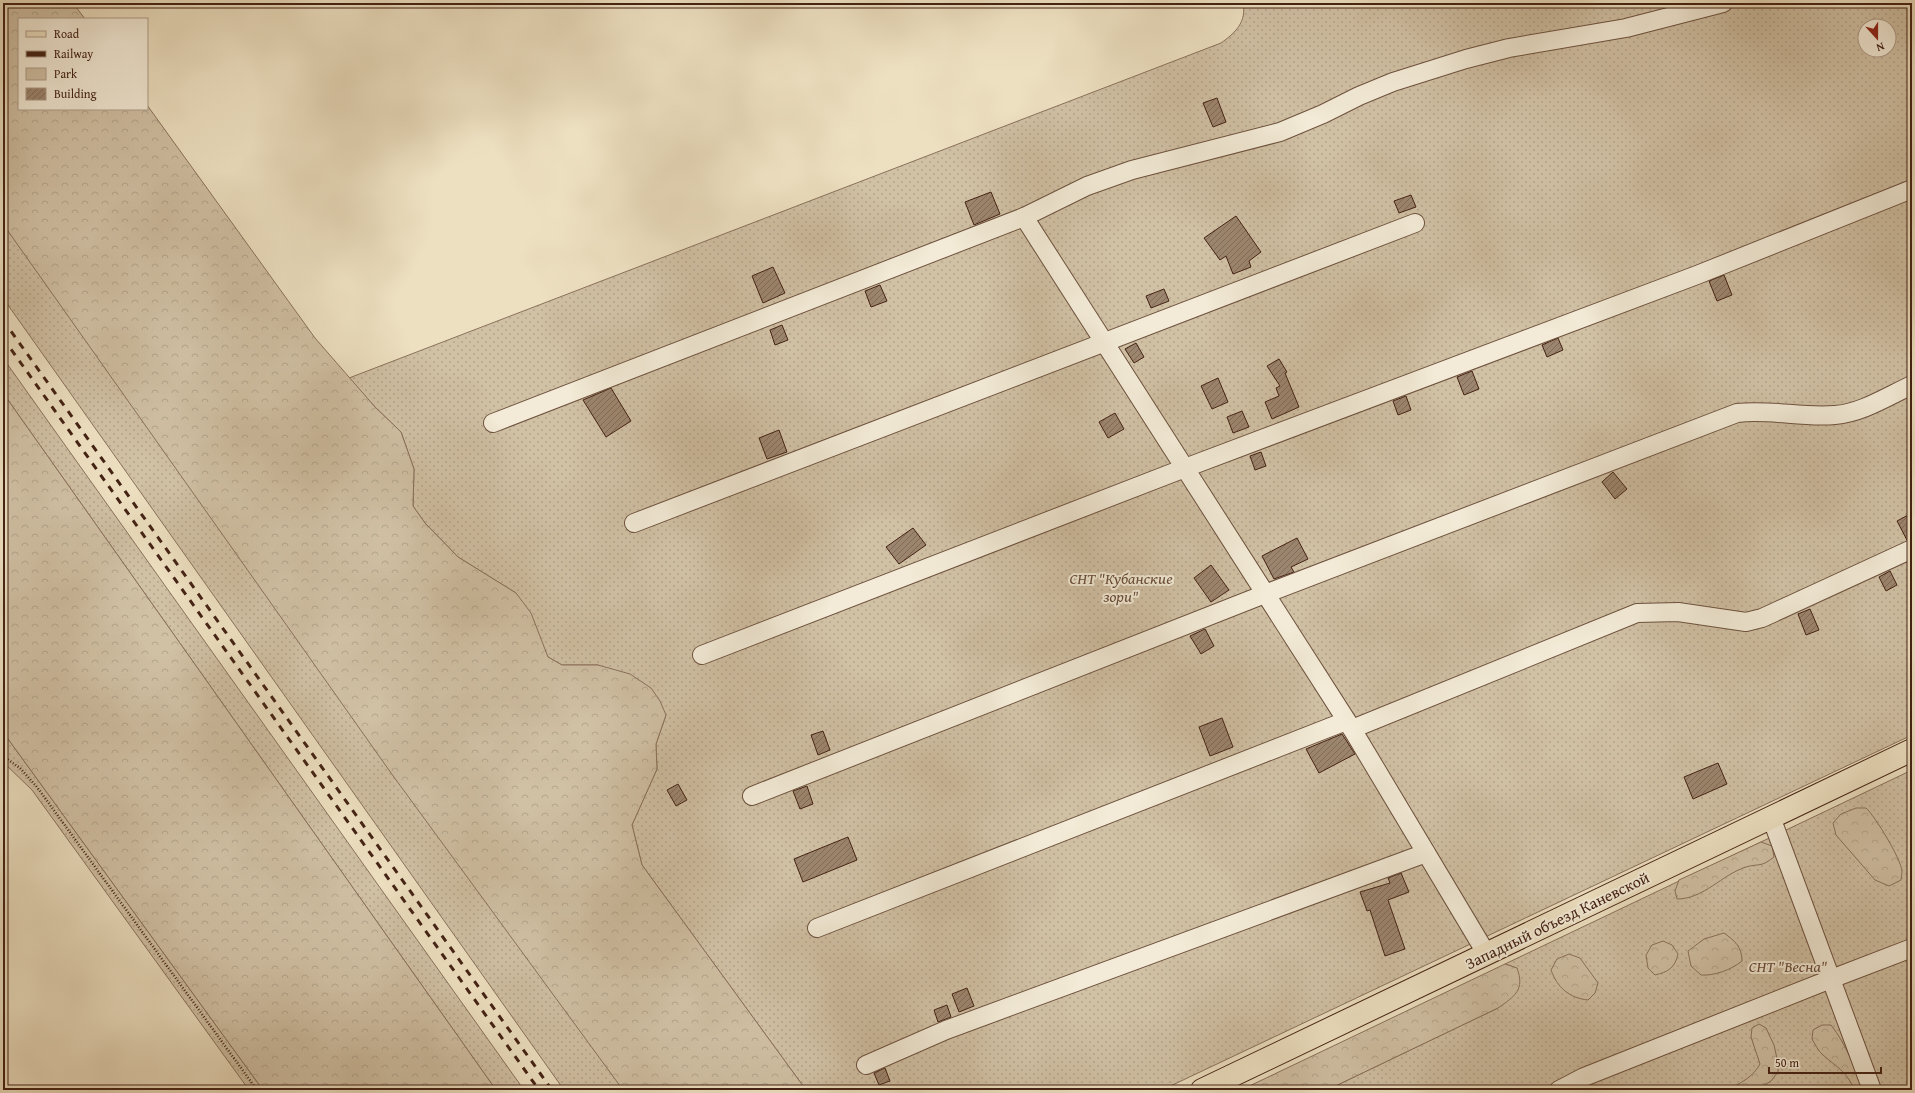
<svg xmlns="http://www.w3.org/2000/svg" width="1915" height="1093" font-family="'Gentium Book Plus',serif">
	<style>
		.green { fill: url(#green-dots); stroke: #8a715c; fill-rule: evenodd }
		.forest { fill: url(#forest-crowns); stroke: #8a715c }
		.building { fill: url(#building-hatch); stroke: #442214 }
		.lines { fill: none; stroke-linecap: round; stroke-linejoin: round }
		.minor-casing { stroke: #6e523f; stroke-width: 20 }
		.major-casing { stroke: #442214; stroke-width: 24 }
		.path { stroke: #442214; stroke-width: 2.5; stroke-dasharray: 1 2; stroke-linecap: butt }
		.minor { stroke: #f3ebd7; stroke-width: 18 }
		.major { stroke: #ede0c1; stroke-width: 22 }
		.rail { stroke: #442214; stroke-width: 3; stroke-dasharray: 7 7; stroke-linecap: butt }
		.labels { text-anchor: middle; dominant-baseline: central; stroke-width: 4; stroke-linejoin: round; paint-order: stroke }
		.park-label { font-size: 16px; font-style: italic; fill: #674a38; stroke: #f3ebd7 }
		.street-label { font-size: 16px; fill: #442214; stroke: #f3ebd7 }
	</style>
	<defs>
		<pattern id="green-dots" width="8" height="8" patternUnits="userSpaceOnUse"><rect width="8" height="8" fill="#d0c0a4"/><path d="M2 2h.1M6 6h.1" fill="none" stroke="#b4a58c" stroke-width="1.8" stroke-linecap="round"/></pattern>
		<pattern id="forest-crowns" width="20" height="18" patternUnits="userSpaceOnUse"><rect width="20" height="18" fill="#d0c0a4"/><path d="M2 6a3 3 0 1 1 6 0M12 15a3 3 0 1 1 6 0" fill="none" stroke="#b4a58c"/></pattern>
		<pattern id="building-hatch" width="6" height="6" patternUnits="userSpaceOnUse"><rect width="6" height="6" fill="#9c856e"/><path d="M-1 1l2-2M0 6l6-6M5 7l2-2" fill="none" stroke="#816c59"/></pattern>
	</defs>
	<rect width="100%" height="100%" fill="#ede0c1"/>
	<filter id="stains"><feTurbulence type="fractalNoise" baseFrequency=".005" numOctaves="4"/><feColorMatrix values="0 0 0 0 .2 0 0 0 0 .09 0 0 0 0 .02 0 0 0 .5 -.17"/></filter>
	<radialGradient id="worn" r=".72"><stop offset=".6" stop-color="#630" stop-opacity="0"/><stop offset="1" stop-color="#630" stop-opacity=".3"/></radialGradient>
	<g class="green">
		<path d="M 1243,3 L 1912,3 L 1912,735 L 1162,1090 L 806,1090 L 642,865 L 632,825 L 657,769 L 656,744 L 666,715 L 598,665 L 562,665 L 548,657 L 516,593 L 458,557 L 425,523 L 413,506 L 414,469 L 401,432 L 375,407 L 349,378 L 1221,43 C 1235,33 1247,22 1243,3 ZM 1865,26 L 1889,26 L 1889,50 L 1865,50 Z"/>
		<polygon points="3,212 626,1090 564,1090 3,298"/>
		<polygon points="3,358 524,1090 496,1090 3,393"/>
		<polygon points="3,732 263,1090 249,1090 32,790 3,762"/>
		<polygon points="1912,770 1912,1090 1327,1090 1498,1008 1517,968 1505,964"/>
	</g>
	<g class="forest">
		<polygon points="3,3 73,3 85,19 19,19 19,109 147,109 147,105 315,338 375,407 401,432 414,469 413,506 425,523 458,557 516,593 531,613 548,657 562,665 598,665 630,674 651,688 660,701 666,715 656,744 657,769 632,825 642,865 806,1090 623,1090 391,773 3,224"/>
		<polygon points="3,393 496,1090 263,1090 3,732"/>
		<path d="M 1856,808 L 1866,808 C 1875,816 1901,859 1902,871 C 1902,874 1901,878 1901,880 L 1889,886 L 1875,880 L 1836,835 L 1833,823 L 1841,814 Z"/>
		<path d="M 1761,842 L 1772,846 L 1774,857 C 1760,868 1760,863 1746,867 C 1721,875 1704,899 1677,899 L 1675,891 L 1679,880 Z"/>
		<path d="M 1724,933 C 1735,941 1742,947 1742,961 C 1731,970 1714,976 1701,975 L 1691,966 L 1688,951 L 1704,939 Z"/>
		<path d="M 1663,941 L 1672,945 L 1678,954 C 1675,968 1668,972 1655,975 L 1648,968 L 1646,955 L 1652,945 Z"/>
		<path d="M 1569,954 L 1580,958 L 1598,983 L 1595,993 L 1588,1000 C 1569,998 1557,987 1551,970 L 1557,959 Z"/>
		<path d="M 1505,964 L 1517,968 C 1525,990 1515,996 1498,1008 L 1327,1090 L 1241,1090 Z"/>
		<path d="M 1759,1024 L 1766,1028 L 1774,1045 L 1778,1063 L 1778,1072 L 1771,1081 L 1756,1090 L 1727,1090 C 1741,1083 1753,1077 1760,1064 L 1751,1037 L 1752,1028 Z"/>
		<path d="M 1822,1025 L 1831,1025 C 1846,1044 1855,1068 1863,1090 L 1855,1090 C 1844,1069 1839,1069 1823,1055 C 1818,1051 1815,1044 1812,1039 L 1813,1030 Z"/>
	</g>
	<g class="building">
		<polygon points="1217,98 1226,122 1213,127 1203,103"/>
		<polygon points="991,192 1000,214 974,225 965,202"/>
		<polygon points="1411,195 1416,207 1399,213 1394,201"/>
		<polygon points="1236,216 1261,252 1249,261 1251,267 1233,274 1226,256 1220,260 1204,238"/>
		<polygon points="773,267 785,293 763,303 752,276"/>
		<polygon points="1724,275 1732,295 1717,301 1709,281"/>
		<polygon points="880,285 887,301 871,307 865,291"/>
		<polygon points="1164,289 1169,301 1151,308 1146,296"/>
		<polygon points="782,325 788,340 775,345 770,330"/>
		<polygon points="1558,338 1563,350 1547,357 1542,345"/>
		<polygon points="1136,343 1144,357 1134,363 1125,349"/>
		<polygon points="1279,359 1287,372 1285,373 1299,407 1272,419 1265,402 1279,396 1276,388 1280,386 1267,366"/>
		<polygon points="1472,371 1479,389 1464,395 1457,377"/>
		<polygon points="1218,378 1228,402 1212,409 1201,386"/>
		<polygon points="611,388 631,421 606,437 583,400"/>
		<polygon points="1406,396 1411,410 1398,415 1393,401"/>
		<polygon points="1242,411 1249,427 1233,433 1227,417"/>
		<polygon points="1115,413 1124,429 1108,438 1099,422"/>
		<polygon points="779,430 787,452 767,459 759,438"/>
		<polygon points="1261,452 1266,466 1255,470 1250,456"/>
		<polygon points="1613,472 1627,489 1615,499 1602,482"/>
		<polygon points="1912,513 1912,539 1907,540 1897,521"/>
		<polygon points="913,528 926,545 899,564 886,547"/>
		<polygon points="1297,538 1308,559 1291,567 1294,572 1274,579 1262,556"/>
		<polygon points="1211,565 1229,590 1211,602 1194,578"/>
		<polygon points="1890,571 1897,585 1886,591 1879,577"/>
		<polygon points="1810,609 1819,630 1806,635 1798,614"/>
		<polygon points="1205,629 1214,646 1201,654 1190,636"/>
		<polygon points="1222,718 1233,747 1210,756 1199,727"/>
		<polygon points="823,731 830,750 818,755 811,735"/>
		<polygon points="1342,734 1355,754 1319,773 1306,749"/>
		<polygon points="1718,763 1727,784 1693,799 1684,777"/>
		<polygon points="678,784 687,800 676,806 667,790"/>
		<polygon points="807,786 813,804 800,809 793,791"/>
		<polygon points="848,837 857,860 803,882 794,859"/>
		<polygon points="1401,873 1409,892 1388,900 1405,949 1385,956 1370,910 1367,911 1360,892 1390,883 1388,878"/>
		<polygon points="967,988 974,1006 959,1012 952,994"/>
		<polygon points="947,1005 951,1017 938,1022 934,1010"/>
		<polygon points="885,1068 890,1081 879,1085 874,1073"/>
	</g>
	<g class="lines">
		<defs>
			<g id="minor">
				<polyline points="1024,217 1352,729 1486,953"/>
				<polyline points="493,423 1024,217 1087,186 1132,170 1280,132 1323,114 1359,96 1393,82 1466,59 1509,48 1626,28 1723,3"/>
				<polyline points="634,523 1415,223"/>
				<polyline points="702,655 1185,468 1697,275 1912,189"/>
				<polyline points="1352,729 1637,613 1678,612 1746,622 1762,618 1912,549"/>
				<path d="M 752,796 L 1265,594 L 1737,413 C 1771,409 1802,418 1835,415 C 1862,413 1888,396 1912,385"/>
				<polyline points="1771,817 1872,1090"/>
				<polyline points="817,928 1346,721"/>
				<polyline points="866,1065 946,1030 1426,853"/>
				<polyline points="1559,1090 1584,1077 1831,979 1912,948"/>
			</g>
			<polyline id="major" points="1202,1090 1912,750"/>
		</defs>
		<use href="#minor" class="minor-casing"/>
		<use href="#major" class="major-casing"/>
		<polyline class="path" points="3,756 20,768 37,787 257,1090"/>
		<use href="#minor" class="minor"/>
		<use href="#major" class="major"/>
		<g class="rail">
			<polyline points="3,320 552,1090"/>
			<polyline points="3,338 539,1090"/>
		</g>
	</g>
	<g class="labels">
		<g class="park-label">
			<text x="1121" y="578">СНТ "Кубанские<tspan x="1121" dy="18">зори"</tspan></text>
			<text x="1788" y="966">СНТ "Весна"</text>
		</g>
		<g class="street-label">
			<text transform="translate(1557 920) rotate(-26)">Западный объезд Каневской</text>
		</g>
	</g>
	<rect width="1915" height="1093" fill="none" stroke="#ede0c1" stroke-width="16"/>
	<rect x="4" y="4" width="1907" height="1085" fill="none" stroke="#442214" stroke-width="2"/>
	<rect x="8" y="8" width="1899" height="1077" fill="none" stroke="#442214"/>
	<rect x="18" y="18" width="130" height="92" fill="#f3ebd7" stroke="#ad9b89"/>
	<rect x="26" y="31" width="20" height="6" fill="#ede0c1" stroke="#ad9b89"/>
	<text x="54" y="38" font-size="12" fill="#442214">Road</text>
	<rect x="26" y="51" width="20" height="6" fill="#442214" stroke="#ad9b89"/>
	<text x="54" y="58" font-size="12" fill="#442214">Railway</text>
	<rect x="26" y="68" width="20" height="12" fill="#d0c0a4" stroke="#ad9b89"/>
	<text x="54" y="78" font-size="12" fill="#442214">Park</text>
	<rect x="26" y="88" width="20" height="12" fill="url(#building-hatch)" stroke="#ad9b89"/>
	<text x="54" y="98" font-size="12" fill="#442214">Building</text>
	<g transform="translate(1877 38) rotate(159)"><circle r="19" fill="#f3ebd7" stroke="#ad9b89"/>
	<path d="M0-3L7 15L0 10L-7 15Z" fill="#8f2418"/>
	<text y="-6" font-size="11" font-weight="bold" text-anchor="middle" fill="#442214">N</text>
	</g>
	<path d="M1769 1067v6h112v-6" fill="none" stroke="#442214" stroke-width="2"/>
	<text x="1775" y="1067" font-size="12" fill="#442214" stroke="#f3ebd7" stroke-width="3" paint-order="stroke">50 m</text>
	<rect width="100%" height="100%" filter="url(#stains)"/>
	<rect width="100%" height="100%" fill="url(#worn)"/>
</svg>
